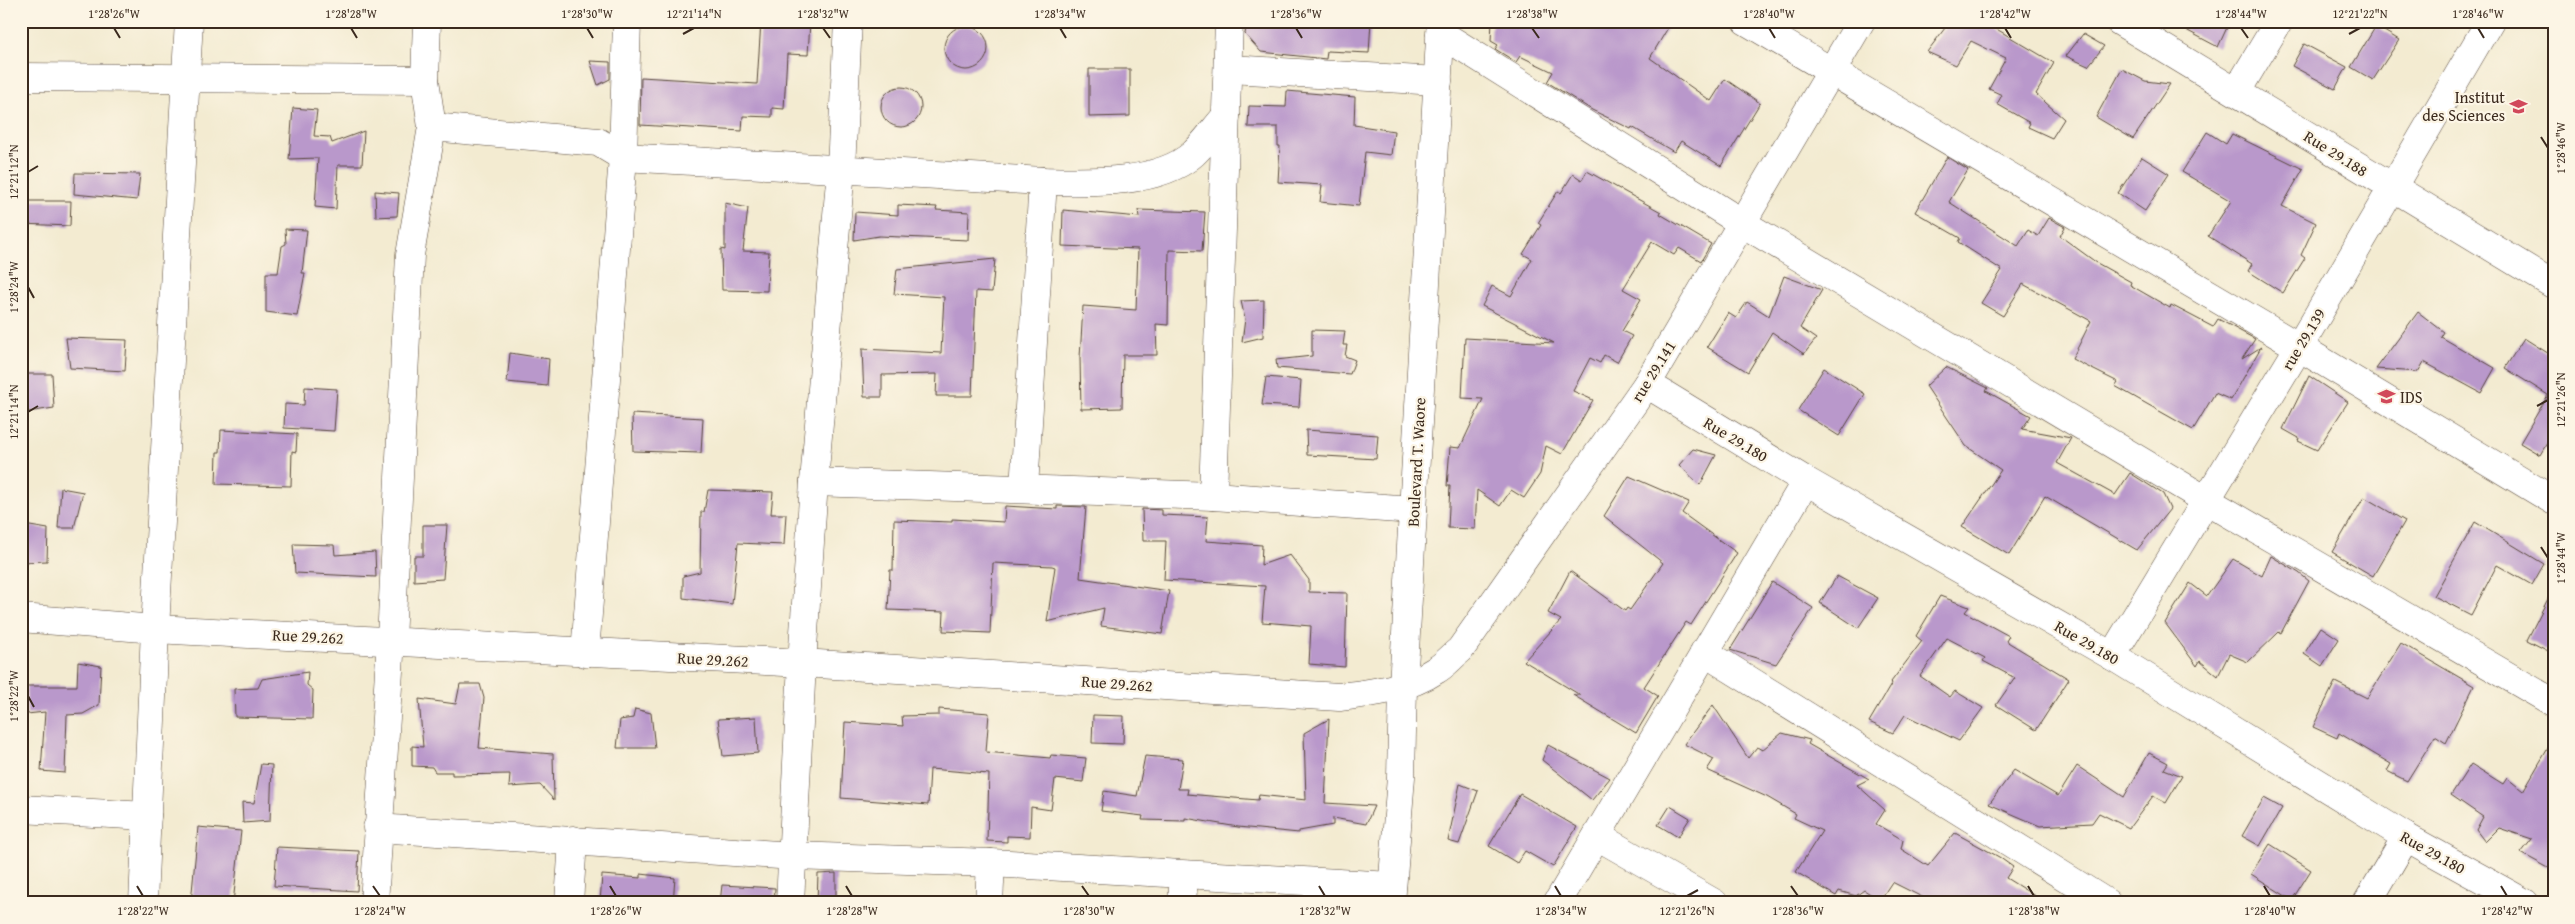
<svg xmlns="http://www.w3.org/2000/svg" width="2575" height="924" font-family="'Gentium Book Plus',serif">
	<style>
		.building { fill: #b998cb }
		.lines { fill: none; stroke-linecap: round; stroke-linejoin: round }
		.minor-casing { stroke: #574739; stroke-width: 29 }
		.tertiary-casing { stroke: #574739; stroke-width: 29 }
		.minor { stroke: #fff; stroke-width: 28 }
		.tertiary { stroke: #fff; stroke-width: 28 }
		.ticks { fill: none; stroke: #3b2a1e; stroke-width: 2 }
		.labels { text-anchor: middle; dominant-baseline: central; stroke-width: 4.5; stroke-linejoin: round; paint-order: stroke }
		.poi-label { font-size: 16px; fill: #3b2a1e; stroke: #fcf5e5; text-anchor: end }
		.street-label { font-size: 16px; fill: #3b2a1e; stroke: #fcf5e5 }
		.neatline { fill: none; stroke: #3b2a1e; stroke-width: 2 }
		.ticks-label { font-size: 12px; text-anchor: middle; fill: #3b2a1e }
	</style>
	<rect width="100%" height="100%" fill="#fcf5e5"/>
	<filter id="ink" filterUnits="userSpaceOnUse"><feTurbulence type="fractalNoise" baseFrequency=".02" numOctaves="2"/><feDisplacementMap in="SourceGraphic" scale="10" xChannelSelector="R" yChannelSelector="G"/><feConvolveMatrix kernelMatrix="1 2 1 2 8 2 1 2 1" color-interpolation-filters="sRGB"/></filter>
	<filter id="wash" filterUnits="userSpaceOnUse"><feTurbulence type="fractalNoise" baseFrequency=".0096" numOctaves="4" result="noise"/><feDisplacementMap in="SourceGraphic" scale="20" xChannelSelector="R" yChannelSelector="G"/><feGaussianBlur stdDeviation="1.12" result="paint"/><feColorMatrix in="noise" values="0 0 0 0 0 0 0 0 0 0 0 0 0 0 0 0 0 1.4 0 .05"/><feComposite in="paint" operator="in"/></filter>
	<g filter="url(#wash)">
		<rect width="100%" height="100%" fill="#f3ebd1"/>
		<g id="blocks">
			<g class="building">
				<polygon points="761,21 810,21 808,55 787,54 784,109 772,108 772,117 743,116 742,131 640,125 641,77 757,84"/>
				<polygon points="1247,21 1288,21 1311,24 1311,21 1371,21 1369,53 1327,51 1326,59 1261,52 1245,34"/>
				<polygon points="1492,21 1672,21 1650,58 1711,101 1725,79 1760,103 1721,166 1681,141 1674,152 1632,127 1631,129 1592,110 1547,82 1553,72 1520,56 1516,62 1495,49 1498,45 1491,41"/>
				<polygon points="1932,21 1983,21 2054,63 2036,94 2064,119 2052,138 2028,127 2030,123 1997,104 2002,95 1989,89 2006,58 1971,41 1956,65 1927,52 1945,28"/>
				<polygon points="2169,21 2230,21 2218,47"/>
				<polygon points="2376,26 2399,40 2373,80 2351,67"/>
				<circle cx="966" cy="48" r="22"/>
				<polygon points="2083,34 2104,46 2088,66 2066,56"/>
				<polygon points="2304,44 2347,67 2335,89 2292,66"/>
				<polygon points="590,61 610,62 610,79 598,85"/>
				<polygon points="1089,69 1130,69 1130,116 1089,117"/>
				<polygon points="2122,69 2145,81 2170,84 2133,139 2096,117"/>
				<circle cx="901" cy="107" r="20"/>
				<polygon points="1287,91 1355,97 1354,125 1394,131 1391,155 1365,152 1359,206 1320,202 1322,185 1278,182 1280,146 1278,146 1278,127 1248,127 1249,106 1286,107"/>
				<polygon points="293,108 317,110 314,136 330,137 332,143 364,131 362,165 338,165 336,209 315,207 318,158 289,159"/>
				<polygon points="2207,132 2226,144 2232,134 2303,169 2282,206 2316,223 2301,255 2305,258 2283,293 2248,271 2252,264 2208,236 2231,201 2182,172"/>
				<polygon points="1947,157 1968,170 1949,202 2018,246 2028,230 2038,236 2049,218 2065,227 2060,236 2097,263 2131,282 2130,285 2170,308 2171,305 2213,327 2218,319 2255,339 2242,359 2261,347 2231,400 2215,393 2193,430 2115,386 2118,382 2072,359 2091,321 2023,284 2003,316 1981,303 2002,270 1958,242 1960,238 1915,212"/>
				<polygon points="2142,157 2169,174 2145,211 2118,193"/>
				<polygon points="1587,171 1661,212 1660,214 1711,244 1701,261 1679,248 1674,255 1652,242 1623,289 1641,299 1622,331 1632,336 1617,362 1604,355 1600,363 1590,358 1573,391 1593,400 1562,454 1546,446 1540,474 1524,498 1511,490 1500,506 1477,490 1475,529 1448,528 1450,486 1447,486 1450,447 1460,448 1483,399 1462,398 1465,338 1554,343 1482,306 1492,286 1511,296 1532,259 1523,254 1541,225 1538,223 1558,191 1561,193 1573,174 1582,180"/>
				<polygon points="75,173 140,174 137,200 74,194"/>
				<polygon points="375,191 399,193 397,216 376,217"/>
				<polygon points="21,201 71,201 70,226 21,224"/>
				<polygon points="725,203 748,208 743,251 769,252 767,291 722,290 721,249 725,250"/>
				<polygon points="898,205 937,207 936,210 969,212 968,240 879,236 854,240 855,212 898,215"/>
				<polygon points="1063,210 1139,217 1138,210 1205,212 1202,251 1169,250 1168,325 1156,324 1157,355 1123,355 1122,408 1081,409 1080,358 1083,306 1136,310 1138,249 1062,246"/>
				<polygon points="285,229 307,230 302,273 305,273 297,316 266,312 266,273 278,273 282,246 286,244"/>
				<polygon points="995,259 992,292 976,291 972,396 936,396 937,374 882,375 882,397 864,397 862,349 941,353 944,297 894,294 897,269"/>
				<polygon points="1784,276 1822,290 1800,328 1816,339 1804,354 1772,332 1748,372 1707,347 1728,313 1736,318 1747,302 1769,316"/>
				<polygon points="1264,300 1263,337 1242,342 1245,319 1241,301"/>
				<polygon points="2418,312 2444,332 2441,337 2495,368 2481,393 2424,362 2418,372 2376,369"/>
				<polygon points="1312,330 1345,331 1343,345 1347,345 1345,356 1355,360 1350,374 1277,368 1276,360 1312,356"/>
				<polygon points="66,338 127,340 125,371 70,368"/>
				<polygon points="2524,338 2554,357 2554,431 2540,455 2520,443 2548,395 2505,368"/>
				<polygon points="510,353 549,359 547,386 507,382"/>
				<polygon points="1946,367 1988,388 1986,391 2031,416 2022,429 2071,438 2057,463 2115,495 2130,473 2163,494 2170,509 2137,550 2045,496 2009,555 1962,527 2001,470 1966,446 1926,386"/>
				<polygon points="1824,368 1865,394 1839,436 1798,410"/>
				<polygon points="21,374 52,374 54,408 21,413"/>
				<polygon points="2309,376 2348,402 2317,450 2298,441 2299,438 2283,429"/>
				<polygon points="1266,377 1301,380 1299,407 1262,405"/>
				<polygon points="305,387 337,389 334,431 284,428 285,404 304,405"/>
				<polygon points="632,414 703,418 701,453 633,451"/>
				<polygon points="221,430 297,434 296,452 292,451 291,486 216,484 217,452 220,452"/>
				<polygon points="1306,430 1378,435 1376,459 1307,455"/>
				<polygon points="1693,449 1716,455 1700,485 1679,465"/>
				<polygon points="1629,476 1689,502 1682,513 1737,553 1691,625 1686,622 1644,687 1658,696 1636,733 1573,695 1580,695 1524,661 1561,620 1548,613 1570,571 1625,611 1627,608 1630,610 1663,563 1604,516"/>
				<polygon points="61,488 83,492 74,528 58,528"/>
				<polygon points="708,490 773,492 771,514 786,514 784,545 738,543 732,604 683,598 683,576 700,572 701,512 704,512"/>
				<polygon points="2364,497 2405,521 2373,576 2332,552"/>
				<polygon points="1005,506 1057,509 1057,506 1086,507 1080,578 1169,591 1162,634 1101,626 1104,608 1047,622 1055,567 1052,566 993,563 990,633 943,631 944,612 888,610 890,570 893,570 894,520 952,522 952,519 1004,522"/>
				<polygon points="1142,509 1162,510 1162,515 1208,517 1206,541 1262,545 1261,565 1290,555 1309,580 1309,592 1347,593 1345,667 1309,664 1311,626 1262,622 1265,586 1164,580 1166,541 1143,541"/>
				<polygon points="2475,522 2544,564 2532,585 2497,565 2471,615 2434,596"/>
				<polygon points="24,525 48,529 47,561 22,562"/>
				<polygon points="423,525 447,525 443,579 414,581 414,556 423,556"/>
				<polygon points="293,544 334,545 335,555 375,552 376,577 295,573"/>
				<polygon points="2271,556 2299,573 2309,581 2281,633 2279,632 2248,662 2229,654 2218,676 2200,661 2197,666 2165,623 2190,583 2207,596 2233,559 2262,576"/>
				<polygon points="1837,576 1878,598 1858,628 1820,603"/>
				<polygon points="1772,582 1813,608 1776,664 1730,650"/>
				<polygon points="2554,587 2554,654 2527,640"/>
				<polygon points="1940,596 1969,607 1965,612 2009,636 2006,641 2069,679 2036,730 1996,705 2015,678 1983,661 1985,658 1947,638 1920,676 1950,697 1955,691 1983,708 1959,741 1905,715 1893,733 1869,722 1892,683 1891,682 1922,641 1916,636"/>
				<polygon points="2321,627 2339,639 2322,666 2304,654"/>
				<polygon points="2401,643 2474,686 2446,743 2435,736 2407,781 2387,771 2391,764 2339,733 2337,738 2313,727 2335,682 2367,698"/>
				<polygon points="78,662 101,666 99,705 83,714 67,715 65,773 41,771 45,712 27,714 26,686 77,686"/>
				<polygon points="308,672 307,685 313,690 312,719 235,717 234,689 258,688 262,679"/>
				<polygon points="460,684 480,684 484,698 479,748 553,754 554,800 540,785 509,787 510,774 452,775 452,772 435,772 432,767 412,766 412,746 423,747 419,699 456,704"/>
				<polygon points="1713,705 1748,758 1757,747 1762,750 1782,733 1810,740 1808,744 1869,779 1857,785 1885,810 1876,824 1903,840 1901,849 1928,866 1955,833 1999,857 2013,867 2006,878 2046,903 1934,903 1892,882 1880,900 1864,890 1856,896 1839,891 1836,896 1796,872 1822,831 1794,818 1796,814 1767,797 1707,770 1714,759 1684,744"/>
				<polygon points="635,709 651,713 655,748 617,748 620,720 633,718"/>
				<polygon points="939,709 989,713 986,752 1050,758 1051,755 1086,758 1083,782 1055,779 1051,810 1031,807 1030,837 1007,836 1007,842 987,841 989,774 930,769 928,805 841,798 845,722 903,726 902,716 939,715"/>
				<polygon points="1093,715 1124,716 1123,744 1092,743"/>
				<polygon points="756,717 758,753 723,756 718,719"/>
				<polygon points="1329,719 1325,803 1374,806 1366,824 1333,818 1333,825 1299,831 1299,833 1238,827 1185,818 1185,821 1142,820 1143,816 1101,811 1104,791 1137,796 1145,756 1183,759 1178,789 1188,789 1187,794 1258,800 1259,795 1306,800 1304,733"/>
				<polygon points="2554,738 2554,871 2521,853 2532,839 2499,828 2485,842 2476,830 2483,817 2451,795 2471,764 2503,784 2507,778 2523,791"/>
				<polygon points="1548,745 1610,778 1592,800 1542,760"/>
				<polygon points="2149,753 2168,763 2164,769 2182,776 2166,803 2153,796 2129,828 2099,813 2092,823 2040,826 1989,804 2014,770 2058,796 2077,766 2124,797"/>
				<polygon points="261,764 272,765 270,821 243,823 242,802 254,803"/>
				<polygon points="1460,784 1478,791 1459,844 1448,841"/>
				<polygon points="1520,794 1577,827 1553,867 1525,851 1517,863 1489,846"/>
				<polygon points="2264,798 2282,808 2260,846 2242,836"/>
				<polygon points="1670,806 1690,818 1678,837 1658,825"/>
				<polygon points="198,827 241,831 233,903 191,903"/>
				<polygon points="2270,844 2311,870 2292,900 2251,874"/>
				<polygon points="277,847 359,851 357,891 274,886"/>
				<polygon points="836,873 836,903 817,903 818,874"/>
				<polygon points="641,874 675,878 673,903 600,903 602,875 641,878"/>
				<polygon points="722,885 775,888 774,903 720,903"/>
			</g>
		</g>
	</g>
	<g filter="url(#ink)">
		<use href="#blocks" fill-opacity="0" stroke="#574739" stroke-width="1"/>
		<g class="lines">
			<defs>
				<g id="minor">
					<polyline points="1746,21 2299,347 2554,501"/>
					<polyline points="2119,21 2554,285"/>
					<polyline points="1440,33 1742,223 2206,500 2554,703"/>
					<polyline points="1229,69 1438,81"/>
					<polyline points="21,77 425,80"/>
					<polyline points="2237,91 2279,21"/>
					<path d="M 432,127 L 598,142 L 623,157 L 1043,181 C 1087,182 1158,185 1193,154 C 1205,143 1215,128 1226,116"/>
					<polyline points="1647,384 1806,481 2112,656 2406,837 2525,903"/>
					<polyline points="814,482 1213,496 1413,510"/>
					<polyline points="1024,488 1043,181"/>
					<polyline points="1213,496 1229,21"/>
					<path d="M 21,618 L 155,629 L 802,663 L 1339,697 C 1372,693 1408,689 1436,670 C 1445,665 1452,656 1460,650 L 1647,384 L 1861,21"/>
					<polyline points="1704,652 2107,903"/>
					<polyline points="585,653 623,157 627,21"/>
					<polyline points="2112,656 2299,347 2490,21"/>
					<polyline points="21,809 147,816"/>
					<polyline points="377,828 794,856 991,863 1392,886"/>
					<polyline points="1597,836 1714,903"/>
					<polyline points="143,903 155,629 189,21"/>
					<polyline points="374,903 391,640 410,255 432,127 425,80 427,21"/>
					<polyline points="569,903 573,840"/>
					<polyline points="790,903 802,663 814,482 841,169 848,21"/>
					<polyline points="989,903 991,863"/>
					<polyline points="1182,903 1184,875"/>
					<polyline points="1557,903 1806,481"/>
					<polyline points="2367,903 2406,837"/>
				</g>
				<polyline id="tertiary" points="1391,903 1401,777 1403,686 1441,21"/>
			</defs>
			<use href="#minor" class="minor-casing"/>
			<use href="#tertiary" class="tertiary-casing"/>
			<use href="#minor" class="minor"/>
			<use href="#tertiary" class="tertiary"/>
		</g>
	</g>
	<path class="ticks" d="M 114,28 L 120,38M 351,28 L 357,38M 587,28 L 593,38M 823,28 L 830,38M 1060,28 L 1066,38M 1296,28 L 1302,38M 1532,28 L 1539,38M 1769,28 L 1775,38M 2005,28 L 2011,38M 2241,28 L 2248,38M 2478,28 L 2484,38M 683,34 L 694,28M 2349,34 L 2360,28M 2541,137 L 2548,148M 28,172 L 38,166M 28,287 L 34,298M 2537,406 L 2548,400M 28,412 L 38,406M 2541,547 L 2548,558M 28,696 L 34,707M 137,886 L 143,896M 373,886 L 380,896M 610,886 L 616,896M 846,886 L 852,896M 1082,886 L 1089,896M 1319,886 L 1325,896M 1555,886 L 1561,896M 1791,886 L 1798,896M 2028,886 L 2034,896M 2264,886 L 2270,896M 2501,886 L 2507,896M 1687,896 L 1698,890"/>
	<defs>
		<symbol id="school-bare" viewBox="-9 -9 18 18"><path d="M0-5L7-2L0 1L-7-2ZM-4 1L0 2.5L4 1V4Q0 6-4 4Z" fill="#d1495b" stroke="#fcf5e5" stroke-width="2.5" paint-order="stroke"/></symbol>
	</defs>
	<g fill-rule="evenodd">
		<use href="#school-bare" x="2506" y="94" width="25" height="25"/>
		<use href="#school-bare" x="2374" y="384" width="25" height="25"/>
	</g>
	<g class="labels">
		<g class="poi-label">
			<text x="2505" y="97">Institut<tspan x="2505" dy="18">des Sciences</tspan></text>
			<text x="2400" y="397" text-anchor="start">IDS</text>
		</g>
		<g class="street-label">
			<text transform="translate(2336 153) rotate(32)">Rue 29.188</text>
			<text transform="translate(2303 339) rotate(-59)">rue 29.139</text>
			<text transform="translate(1653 371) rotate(-58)">rue 29.141</text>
			<text transform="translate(1736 439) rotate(31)">Rue 29.180</text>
			<text transform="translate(1416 462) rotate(-87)">Boulevard T. Waore</text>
			<text transform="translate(308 636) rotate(3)">Rue 29.262</text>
			<text transform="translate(2087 642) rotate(30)">Rue 29.180</text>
			<text transform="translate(713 659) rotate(3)">Rue 29.262</text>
			<text transform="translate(1117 683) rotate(4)">Rue 29.262</text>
			<text transform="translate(2433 852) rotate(29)">Rue 29.180</text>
		</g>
	</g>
	<rect width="2575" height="924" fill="none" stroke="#fcf5e5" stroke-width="55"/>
	<rect x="28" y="28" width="2520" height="868" class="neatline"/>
	<g class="ticks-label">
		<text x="114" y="18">1°28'26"W</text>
		<text x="351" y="18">1°28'28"W</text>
		<text x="587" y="18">1°28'30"W</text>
		<text x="694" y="18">12°21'14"N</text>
		<text x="823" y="18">1°28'32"W</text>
		<text x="1060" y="18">1°28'34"W</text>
		<text x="1296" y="18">1°28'36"W</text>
		<text x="1532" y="18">1°28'38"W</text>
		<text x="1769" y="18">1°28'40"W</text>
		<text x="2005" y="18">1°28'42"W</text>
		<text x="2241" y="18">1°28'44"W</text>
		<text x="2360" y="18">12°21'22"N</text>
		<text x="2478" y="18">1°28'46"W</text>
		<text transform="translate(2561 148) rotate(-90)" y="4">1°28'46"W</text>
		<text transform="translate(14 172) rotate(-90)" y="4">12°21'12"N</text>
		<text transform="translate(14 287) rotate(-90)" y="4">1°28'24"W</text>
		<text transform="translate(2561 400) rotate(-90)" y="4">12°21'26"N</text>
		<text transform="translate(14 412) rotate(-90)" y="4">12°21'14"N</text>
		<text transform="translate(2561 558) rotate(-90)" y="4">1°28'44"W</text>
		<text transform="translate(14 696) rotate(-90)" y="4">1°28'22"W</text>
		<text x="143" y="915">1°28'22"W</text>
		<text x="380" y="915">1°28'24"W</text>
		<text x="616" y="915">1°28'26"W</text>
		<text x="852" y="915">1°28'28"W</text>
		<text x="1089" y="915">1°28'30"W</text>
		<text x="1325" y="915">1°28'32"W</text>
		<text x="1561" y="915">1°28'34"W</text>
		<text x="1687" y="915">12°21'26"N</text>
		<text x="1798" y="915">1°28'36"W</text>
		<text x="2034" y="915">1°28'38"W</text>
		<text x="2270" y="915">1°28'40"W</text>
		<text x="2507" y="915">1°28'42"W</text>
	</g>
</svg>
